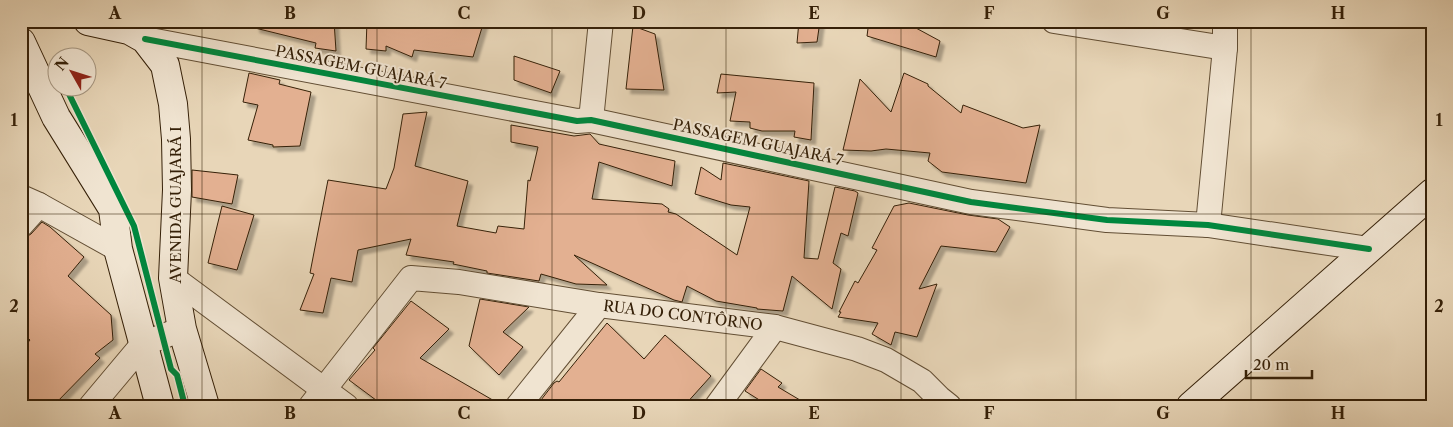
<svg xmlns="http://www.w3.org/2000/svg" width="1453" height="427" font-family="'Libre Caslon Text',serif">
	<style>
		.building { fill: #e3b091; stroke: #352008; filter: url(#shadow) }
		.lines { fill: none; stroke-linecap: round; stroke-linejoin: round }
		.street-casing { stroke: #624e34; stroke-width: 26 }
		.secondary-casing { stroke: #352008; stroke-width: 30 }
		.street { stroke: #f0e4d1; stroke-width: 24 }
		.secondary { stroke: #f0e4d1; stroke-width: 28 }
		.cycleway-casing { stroke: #f0e4d1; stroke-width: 9 }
		.cycleway { stroke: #00873e; stroke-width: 6 }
		.grid { fill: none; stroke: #352008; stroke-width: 1; stroke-opacity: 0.55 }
		.labels { text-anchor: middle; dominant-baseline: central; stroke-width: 4; stroke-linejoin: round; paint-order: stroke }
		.street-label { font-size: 15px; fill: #352008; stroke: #f0e4d1 }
		.neatline { fill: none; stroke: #352008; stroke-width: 2 }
		.grid-label { font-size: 16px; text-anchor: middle; font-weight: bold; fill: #352008 }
	</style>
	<defs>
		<filter id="shadow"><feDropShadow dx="4.5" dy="4.5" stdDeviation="1" flood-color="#0004"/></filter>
	</defs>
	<rect width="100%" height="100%" fill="#e8d6b8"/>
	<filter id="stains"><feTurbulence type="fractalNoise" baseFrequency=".004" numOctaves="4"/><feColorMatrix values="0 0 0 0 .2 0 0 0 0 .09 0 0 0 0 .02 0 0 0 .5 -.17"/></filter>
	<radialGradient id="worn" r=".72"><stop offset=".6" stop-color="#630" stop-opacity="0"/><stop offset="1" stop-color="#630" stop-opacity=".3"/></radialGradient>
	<g class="building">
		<polygon points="256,21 334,21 336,51 315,48 316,43 255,28"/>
		<polygon points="367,21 484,21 473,57 414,50 412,57 386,46 386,51 366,49"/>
		<polygon points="799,21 820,21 817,42 797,43"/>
		<polygon points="869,21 903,21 940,41 936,57 867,36"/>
		<polygon points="633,26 655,34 664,90 626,89"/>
		<polygon points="514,56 560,71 551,93 514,80"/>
		<polygon points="249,73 280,80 279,84 311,92 300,146 273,147 273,145 248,140 258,105 243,102"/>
		<polygon points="904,73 928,84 928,86 961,113 963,105 1023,128 1040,125 1026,183 942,172 928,161 930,153 886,149 871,151 843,150 860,79 891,112"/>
		<polygon points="721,74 814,83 811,140 794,137 795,131 762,131 750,128 750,122 730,121 736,92 717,93"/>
		<polygon points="427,112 415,166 468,181 457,226 496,233 498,226 524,229 528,180 530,181 538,147 511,142 511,125 574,136 590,134 599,144 675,161 672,186 599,162 592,199 662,204 669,209 668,212 676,214 737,255 750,207 731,205 695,194 701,167 721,180 723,163 809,181 804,258 818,259 835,187 855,191 858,193 848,236 841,233 833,263 841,269 832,309 792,276 783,311 757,309 757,308 716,301 687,286 682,302 674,300 574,255 607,285 576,284 541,274 539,281 487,273 487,271 453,264 454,262 406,255 411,239 358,250 352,282 331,278 323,313 300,310 314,274 310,273 328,180 386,189 394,168 403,114"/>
		<polygon points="192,170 238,175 232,204 192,197"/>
		<polygon points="909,203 968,215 998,219 1010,227 996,252 941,246 919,289 937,284 917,337 895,332 891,345 872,334 878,323 838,317 841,312 839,312 855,281 858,283 877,250 872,248 894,206"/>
		<polygon points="222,206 254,215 237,270 208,263"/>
		<polygon points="42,222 50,227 84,257 68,276 111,315 113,340 95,354 100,358 53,406 21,406 21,351 30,340 21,331 21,240 31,234"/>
		<polygon points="480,299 529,307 503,332 523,347 499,375 469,346"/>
		<polygon points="411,301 449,329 420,358 503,406 384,406 349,380 375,350 373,348"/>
		<polygon points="607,323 644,359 665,335 711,376 684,406 548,406 541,400 554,383 557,381 559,382"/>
		<polygon points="761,369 782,383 778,387 810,406 769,406 745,391"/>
	</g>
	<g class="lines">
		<defs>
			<g id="street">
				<polyline points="1054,21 1225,48"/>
				<polyline points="145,39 577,121 591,120 971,202 1107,220 1208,225 1369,249"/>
				<polyline points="591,120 601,21"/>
				<polyline points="21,197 39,205 118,249"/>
				<polyline points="21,225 39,205"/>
				<polyline points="1208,225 1225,48 1225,21"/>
				<polyline points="173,278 346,406"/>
				<polyline points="91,406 143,344 182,329"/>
				<polyline points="311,406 411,278 459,282 599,305 775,327 857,349 886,360 922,381 939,398 949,406"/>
				<polyline points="518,406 599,305"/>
				<polyline points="717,406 775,327"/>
			</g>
			<g id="secondary">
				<polyline points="88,21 129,30 145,39 165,65 173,104 176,139 177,190 173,278 182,329 205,406"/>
				<polyline points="21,42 56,117 113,209 118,249 160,406"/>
				<polyline points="1191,406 1432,193"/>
			</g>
		</defs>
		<use href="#street" class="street-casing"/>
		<use href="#secondary" class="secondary-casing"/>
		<use href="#street" class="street"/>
		<use href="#secondary" class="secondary"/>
		<defs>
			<g id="cycleway">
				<polyline points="145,39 577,121 591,120 971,202 1107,220 1208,225 1369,249"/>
				<polyline points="66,88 134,226 171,369 177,375 185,406"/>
			</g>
		</defs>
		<use href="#cycleway" class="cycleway-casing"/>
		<use href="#cycleway" class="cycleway"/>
	</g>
	<path class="grid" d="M 202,21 L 202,406M 377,21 L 377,406M 552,21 L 552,406M 726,21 L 726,406M 901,21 L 901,406M 1076,21 L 1076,406M 1251,21 L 1251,406M 21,214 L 1432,214"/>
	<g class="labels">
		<g class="street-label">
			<text transform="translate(361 67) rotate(11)">PASSAGEM GUAJARÁ 7</text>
			<text transform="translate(758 142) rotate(12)">PASSAGEM GUAJARÁ 7</text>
			<text transform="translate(175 205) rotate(-90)">AVENIDA GUAJARÁ I</text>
			<text transform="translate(683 315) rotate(7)">RUA DO CONTÔRNO</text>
		</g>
	</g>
	<rect width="1453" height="427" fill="none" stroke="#e8d6b8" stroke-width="55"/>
	<g transform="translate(72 72) rotate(309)"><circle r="24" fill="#f0e4d1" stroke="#a59681"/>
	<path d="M0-4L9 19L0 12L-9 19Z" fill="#8f2418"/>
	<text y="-8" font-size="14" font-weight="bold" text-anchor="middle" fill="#352008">N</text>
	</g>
	<path d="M1246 370v8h66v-8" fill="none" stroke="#352008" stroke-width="2.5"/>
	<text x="1253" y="370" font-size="15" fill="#352008" stroke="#f0e4d1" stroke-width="4" paint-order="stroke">20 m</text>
	<rect x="28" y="28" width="1398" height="372" class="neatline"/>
	<g class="grid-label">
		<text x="115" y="19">A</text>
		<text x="290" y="19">B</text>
		<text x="464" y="19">C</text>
		<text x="639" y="19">D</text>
		<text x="814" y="19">E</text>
		<text x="989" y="19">F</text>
		<text x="1163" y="19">G</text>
		<text x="1338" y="19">H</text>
		<text x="14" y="126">1</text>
		<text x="1439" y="126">1</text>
		<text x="14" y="312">2</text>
		<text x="1439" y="312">2</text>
		<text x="115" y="419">A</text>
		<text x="290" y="419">B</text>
		<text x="464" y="419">C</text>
		<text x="639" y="419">D</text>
		<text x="814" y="419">E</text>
		<text x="989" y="419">F</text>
		<text x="1163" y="419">G</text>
		<text x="1338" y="419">H</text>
	</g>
	<rect width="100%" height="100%" filter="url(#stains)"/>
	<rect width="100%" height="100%" fill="url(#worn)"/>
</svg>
